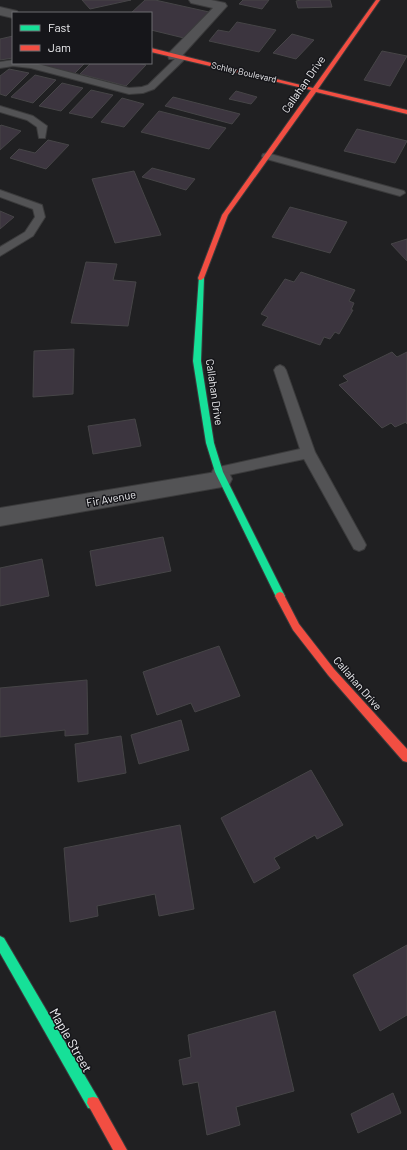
<svg xmlns="http://www.w3.org/2000/svg" width="407" height="1150" font-family="Barlow,sans-serif">
	<style>
		.building { fill: #3c353f; stroke: #464547 }
		.lines { fill: none; stroke-linecap: round; stroke-linejoin: round }
		.lane-casing { stroke: #3b3b3c; stroke-width: 2 }
		.street-casing { stroke: #3b3b3c; stroke-width: 2 }
		.fast-casing { stroke: #3b3b3c; stroke-width: 2 }
		.jam-casing { stroke: #3b3b3c; stroke-width: 2 }
		.lane { fill: #535355; fill-rule: evenodd }
		.street { fill: #535355; fill-rule: evenodd }
		.fast { fill: #16e098; fill-rule: evenodd }
		.jam { fill: #f24e42; fill-rule: evenodd }
		.labels { text-anchor: middle; dominant-baseline: central; stroke-width: 3; stroke-linejoin: round; paint-order: stroke }
		.far-street-label { font-size: 9px; fill: #ededf0; stroke: #16161a }
		.street-label { font-size: 11px; fill: #ededf0; stroke: #16161a }
		.near-street-label { font-size: 13px; fill: #ededf0; stroke: #16161a }
	</style>
	<rect width="100%" height="100%" fill="#202022"/>
	<g class="building">
		<polygon points="82,0 131,0 90,9"/>
		<polygon points="145,0 155,0 209,12 184,38 151,30 151,13 131,13"/>
		<polygon points="243,0 269,0 262,9 239,4"/>
		<polygon points="301,0 330,0 332,7 298,8 296,1"/>
		<polygon points="237,22 276,30 259,52 209,41 218,30 229,32"/>
		<polygon points="292,34 314,40 296,59 273,53"/>
		<polygon points="13,36 13,58 0,60 0,39"/>
		<polygon points="382,51 407,56 390,86 364,80"/>
		<polygon points="33,63 85,63 74,74"/>
		<polygon points="91,63 137,63 146,65 126,86 80,74"/>
		<polygon points="9,69 29,73 6,96 0,94 0,76"/>
		<polygon points="35,75 56,80 33,103 11,97"/>
		<polygon points="62,83 83,88 61,111 39,106"/>
		<polygon points="91,90 113,95 92,118 69,113"/>
		<polygon points="236,91 257,97 251,104 229,99"/>
		<polygon points="173,97 240,114 232,124 165,106"/>
		<polygon points="122,98 144,104 124,127 101,122"/>
		<polygon points="159,111 226,128 209,149 141,132"/>
		<polygon points="1,125 21,131 0,150 0,126"/>
		<polygon points="357,129 407,141 395,163 344,151"/>
		<polygon points="48,140 69,145 46,169 10,158 19,149 35,153"/>
		<polygon points="152,168 195,179 186,190 142,177"/>
		<polygon points="134,171 161,235 115,243 92,179"/>
		<polygon points="290,207 347,222 330,253 272,237"/>
		<polygon points="0,211 14,217 0,229"/>
		<polygon points="407,239 407,261 391,244"/>
		<polygon points="86,262 117,264 113,280 136,282 128,326 71,323"/>
		<polygon points="301,272 355,290 349,301 354,303 351,310 353,310 339,334 335,332 330,339 324,337 320,345 262,325 268,317 261,314 285,279 294,282"/>
		<polygon points="74,349 73,394 33,397 34,351"/>
		<polygon points="392,352 397,357 407,352 407,424 406,422 395,427 391,423 382,428 339,385 348,381 343,376"/>
		<polygon points="135,419 141,446 93,454 88,426"/>
		<polygon points="163,537 171,571 96,586 90,551"/>
		<polygon points="42,559 49,596 0,606 0,568"/>
		<polygon points="219,646 240,696 195,712 191,703 157,715 143,672"/>
		<polygon points="87,680 88,734 65,736 65,730 0,737 0,688"/>
		<polygon points="181,720 189,750 139,764 131,735"/>
		<polygon points="121,736 126,773 78,782 75,744"/>
		<polygon points="311,770 343,825 317,839 315,835 274,858 280,868 254,883 221,818"/>
		<polygon points="180,825 194,909 159,916 155,894 97,906 98,916 70,922 64,848"/>
		<polygon points="407,945 407,1015 380,1031 353,975"/>
		<polygon points="275,1011 294,1091 236,1107 240,1125 207,1135 198,1082 183,1085 179,1060 191,1057 188,1035"/>
		<polygon points="393,1093 401,1113 358,1133 351,1114"/>
	</g>
	<g class="lines">
		<defs>
			<g id="lane">
				<polygon points="182,54 186,57 185,59 154,89 143,93 129,94 31,68 13,66 0,68 0,62 13,60 13,63 34,63 129,88 142,87 148,85 179,55"/>
				<polygon points="0,106 33,116 47,126 45,138 39,138 37,127 27,120 0,112"/>
				<polygon points="267,153 404,191 405,193 400,196 263,158 262,156 263,154"/>
				<polygon points="0,190 42,205 45,217 33,236 0,256 0,247 25,232 35,217 33,209 0,197"/>
				<polygon points="280,365 284,367 286,370 315,452 364,541 366,545 364,549 359,551 354,549 304,459 219,477 214,476 212,472 214,468 219,467 300,449 274,370 276,367"/>
			</g>
			<g id="street">
				<polygon points="189,0 211,0 225,3 227,6 179,59 169,59 168,56 169,53 213,8 191,3"/>
				<polygon points="0,7 17,11 18,13 13,13 13,18 0,15"/>
				<polygon points="222,471 229,473 232,479 229,485 222,487 0,526 0,508"/>
			</g>
			<g id="fast">
				<polygon points="199,276 201,276 204,278 201,361 214,443 223,472 285,596 283,599 280,600 277,599 215,472 206,443 193,361"/>
				<polygon points="0,936 4,938 98,1098 99,1103 98,1108 93,1109 88,1108 0,953"/>
			</g>
			<g id="jam">
				<polygon points="376,0 380,0 318,89 407,110 407,114 316,92 228,215 204,278 201,280 199,280 198,278 222,215 311,90 151,52 151,48 313,88"/>
				<polygon points="280,592 283,593 299,624 334,669 407,749 407,762 403,761 328,675 293,630 275,596 277,593"/>
				<polygon points="93,1097 98,1098 127,1150 113,1150 87,1103 88,1098"/>
			</g>
		</defs>
		<use href="#lane" class="lane-casing"/>
		<use href="#street" class="street-casing"/>
		<use href="#fast" class="fast-casing"/>
		<use href="#jam" class="jam-casing"/>
		<use href="#lane" class="lane"/>
		<use href="#street" class="street"/>
		<use href="#fast" class="fast"/>
		<use href="#jam" class="jam"/>
	</g>
	<g class="labels">
		<g class="far-street-label">
			<text transform="translate(244 72) rotate(13)">Schley Boulevard</text>
		</g>
		<g class="street-label">
			<text transform="translate(303 84) rotate(-55)">Callahan Drive</text>
			<text transform="translate(215 392) rotate(82)">Callahan Drive</text>
			<text transform="translate(111 498) rotate(-10)">Fir Avenue</text>
			<text transform="translate(358 683) rotate(49)">Callahan Drive</text>
		</g>
		<g class="near-street-label">
			<text transform="translate(71 1040) rotate(60)">Maple Street</text>
		</g>
	</g>
	<rect x="12" y="12" width="140" height="52" fill="#16161a" stroke="#6c6c70"/>
	<rect x="20" y="25" width="20" height="6" fill="#16e098" stroke="#6c6c70"/>
	<text x="48" y="32" font-size="12" fill="#ededf0">Fast</text>
	<rect x="20" y="45" width="20" height="6" fill="#f24e42" stroke="#6c6c70"/>
	<text x="48" y="52" font-size="12" fill="#ededf0">Jam</text>
</svg>
